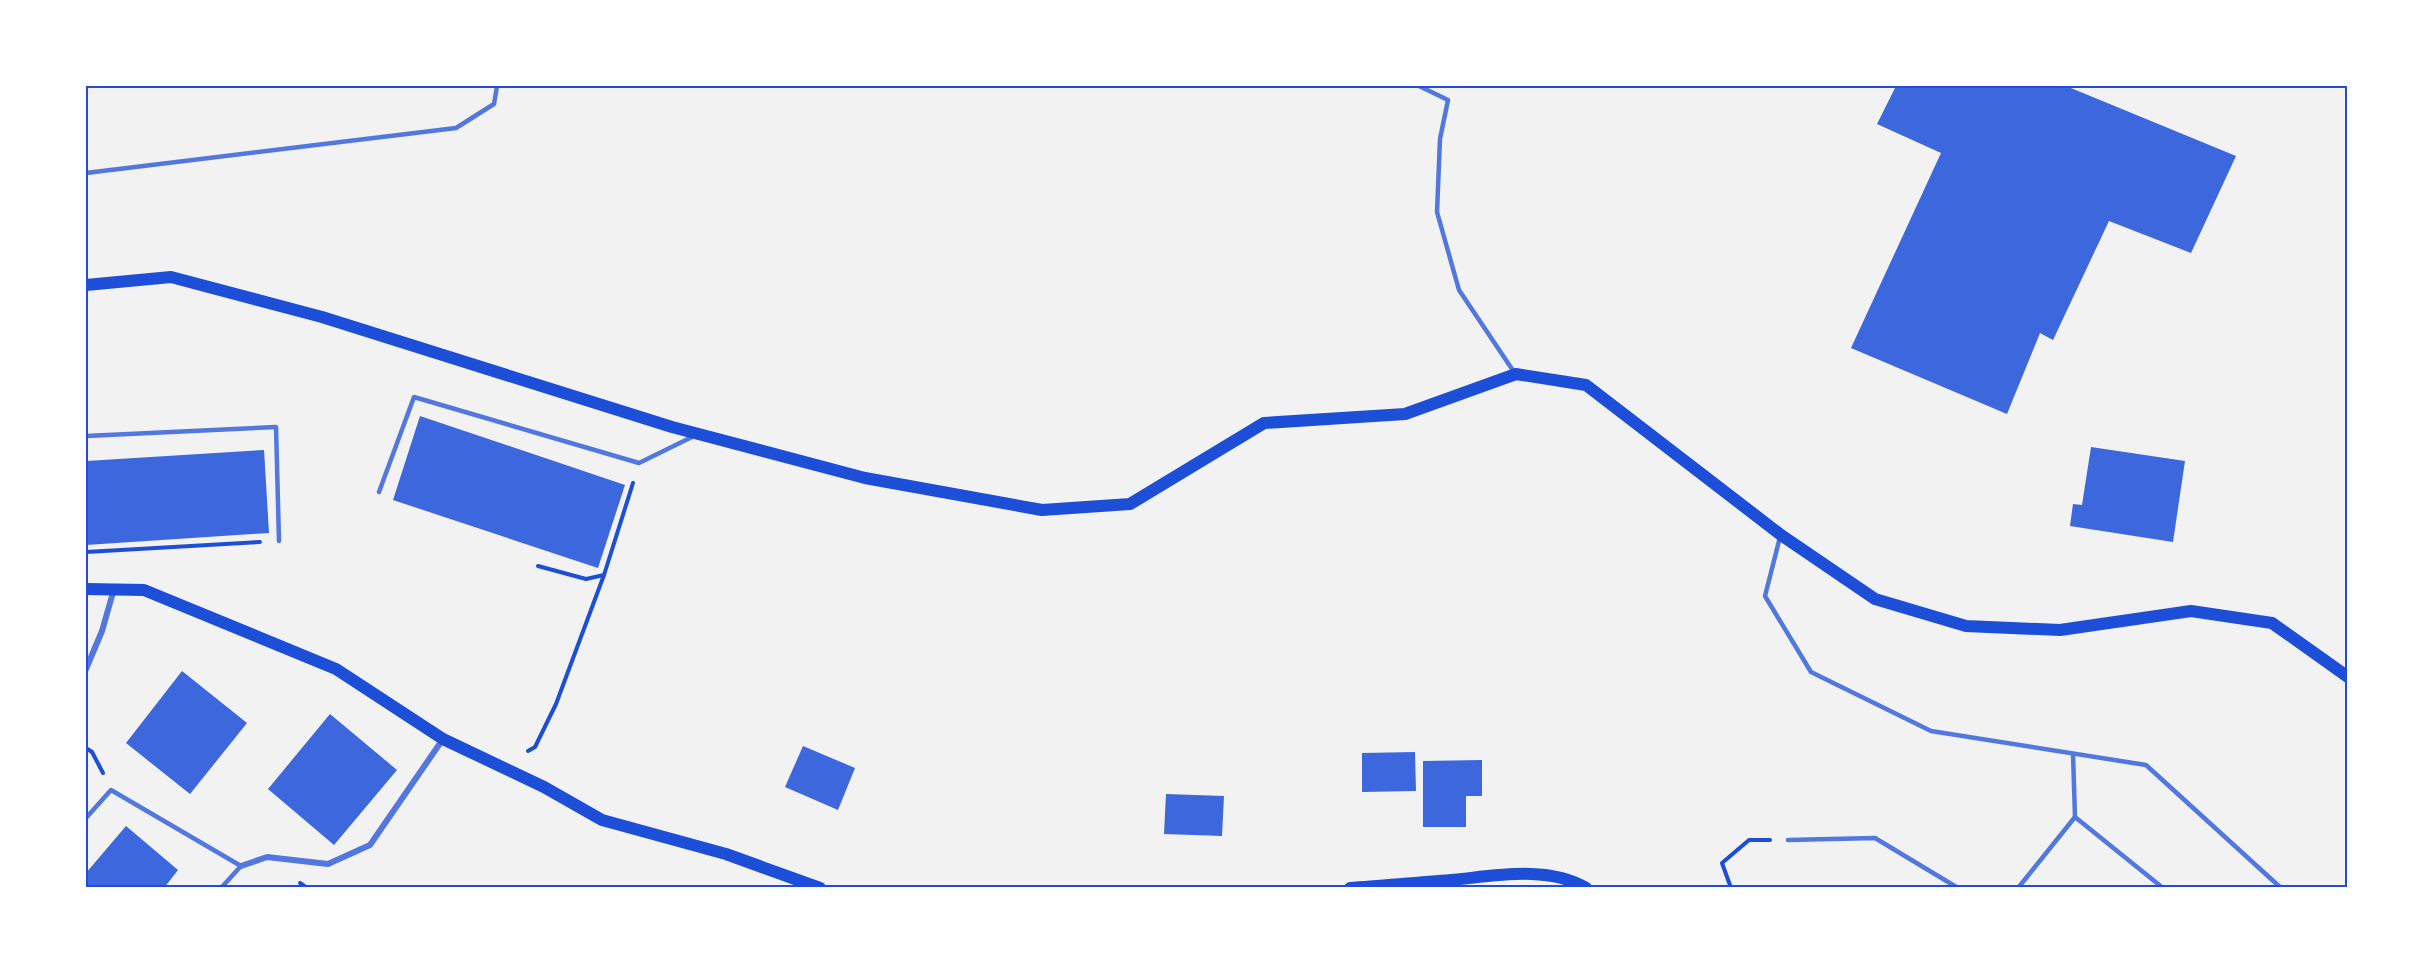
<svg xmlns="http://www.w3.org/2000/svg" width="2433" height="973" font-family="Georgia,serif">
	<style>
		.building { fill: #3d67dc }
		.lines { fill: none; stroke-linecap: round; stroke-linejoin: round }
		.path { stroke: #1d4ed8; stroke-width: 4 }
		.service { stroke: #5277de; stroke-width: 4.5 }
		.minor { stroke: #5277de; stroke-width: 6 }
		.secondary { stroke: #1d4ed8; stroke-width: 12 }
		.neatline { fill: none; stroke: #1d4ed8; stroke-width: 2 }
	</style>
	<rect width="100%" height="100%" fill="#f2f2f2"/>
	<g class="building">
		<polygon points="1896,86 2066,86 2236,156 2191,253 2109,221 2053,340 2040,333 2007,414 1851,348 1941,153 1877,124"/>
		<polygon points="420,416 625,485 598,568 393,500"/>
		<polygon points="2091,447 2185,461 2173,542 2070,526 2073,504 2082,505"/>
		<polygon points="264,450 269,533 86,545 86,461"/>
		<polygon points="182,671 247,723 190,794 126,743"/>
		<polygon points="330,714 397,770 334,845 268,789"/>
		<polygon points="803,746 855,768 838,810 785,787"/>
		<polygon points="1415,752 1416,791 1362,792 1362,753"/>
		<polygon points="1482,760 1482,796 1466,796 1466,827 1423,827 1423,761"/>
		<polygon points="1166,794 1224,796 1222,836 1164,834"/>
		<polygon points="126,826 178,870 164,888 86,888 86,873"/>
	</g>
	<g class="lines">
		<g class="path">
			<polyline points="86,552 260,542"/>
			<polyline points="538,566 586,579 604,575 633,483"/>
			<polyline points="86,748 92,752 103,773"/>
			<polyline points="528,751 535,747 556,704 604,575"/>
			<polyline points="300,883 307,888"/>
			<polyline points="1731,888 1722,863 1749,840 1770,840"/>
		</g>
		<g class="service">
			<polyline points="1419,86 1448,100 1440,139 1437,212 1459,290 1514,372"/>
			<polyline points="86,173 456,128 494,104 497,86"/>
			<polyline points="86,436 276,427 279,541"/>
			<polyline points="379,492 414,397 639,463 694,436"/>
			<polyline points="1780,537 1765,596 1811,672 1931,731 2146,765 2281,888"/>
			<polyline points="2073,754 2075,817 2163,888"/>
			<polyline points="86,818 111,790 241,866 221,888"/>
			<polyline points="1788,840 1875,838 1958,888"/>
			<polyline points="2018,888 2075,817"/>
		</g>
		<g class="minor">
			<polyline points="86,669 102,631 114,589"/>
			<polyline points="241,866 267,857 328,864 370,845 443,739"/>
		</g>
		<g class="secondary">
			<polyline points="86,285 171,277 322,317 672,427 865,478 1042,510 1130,504 1264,423 1405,414 1516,374 1586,385 1781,535 1875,599 1966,626 2060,630 2191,611 2272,623 2348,677"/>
			<polyline points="86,589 144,590 336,669 443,739 544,787 602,820 726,854 820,888"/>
			<path d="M 1350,888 C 1384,885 1418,883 1451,880 C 1494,876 1548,865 1586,888"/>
		</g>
	</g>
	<rect width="2433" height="973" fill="none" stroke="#ffffff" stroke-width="174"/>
	<rect x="87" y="87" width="2259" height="799" class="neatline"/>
</svg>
